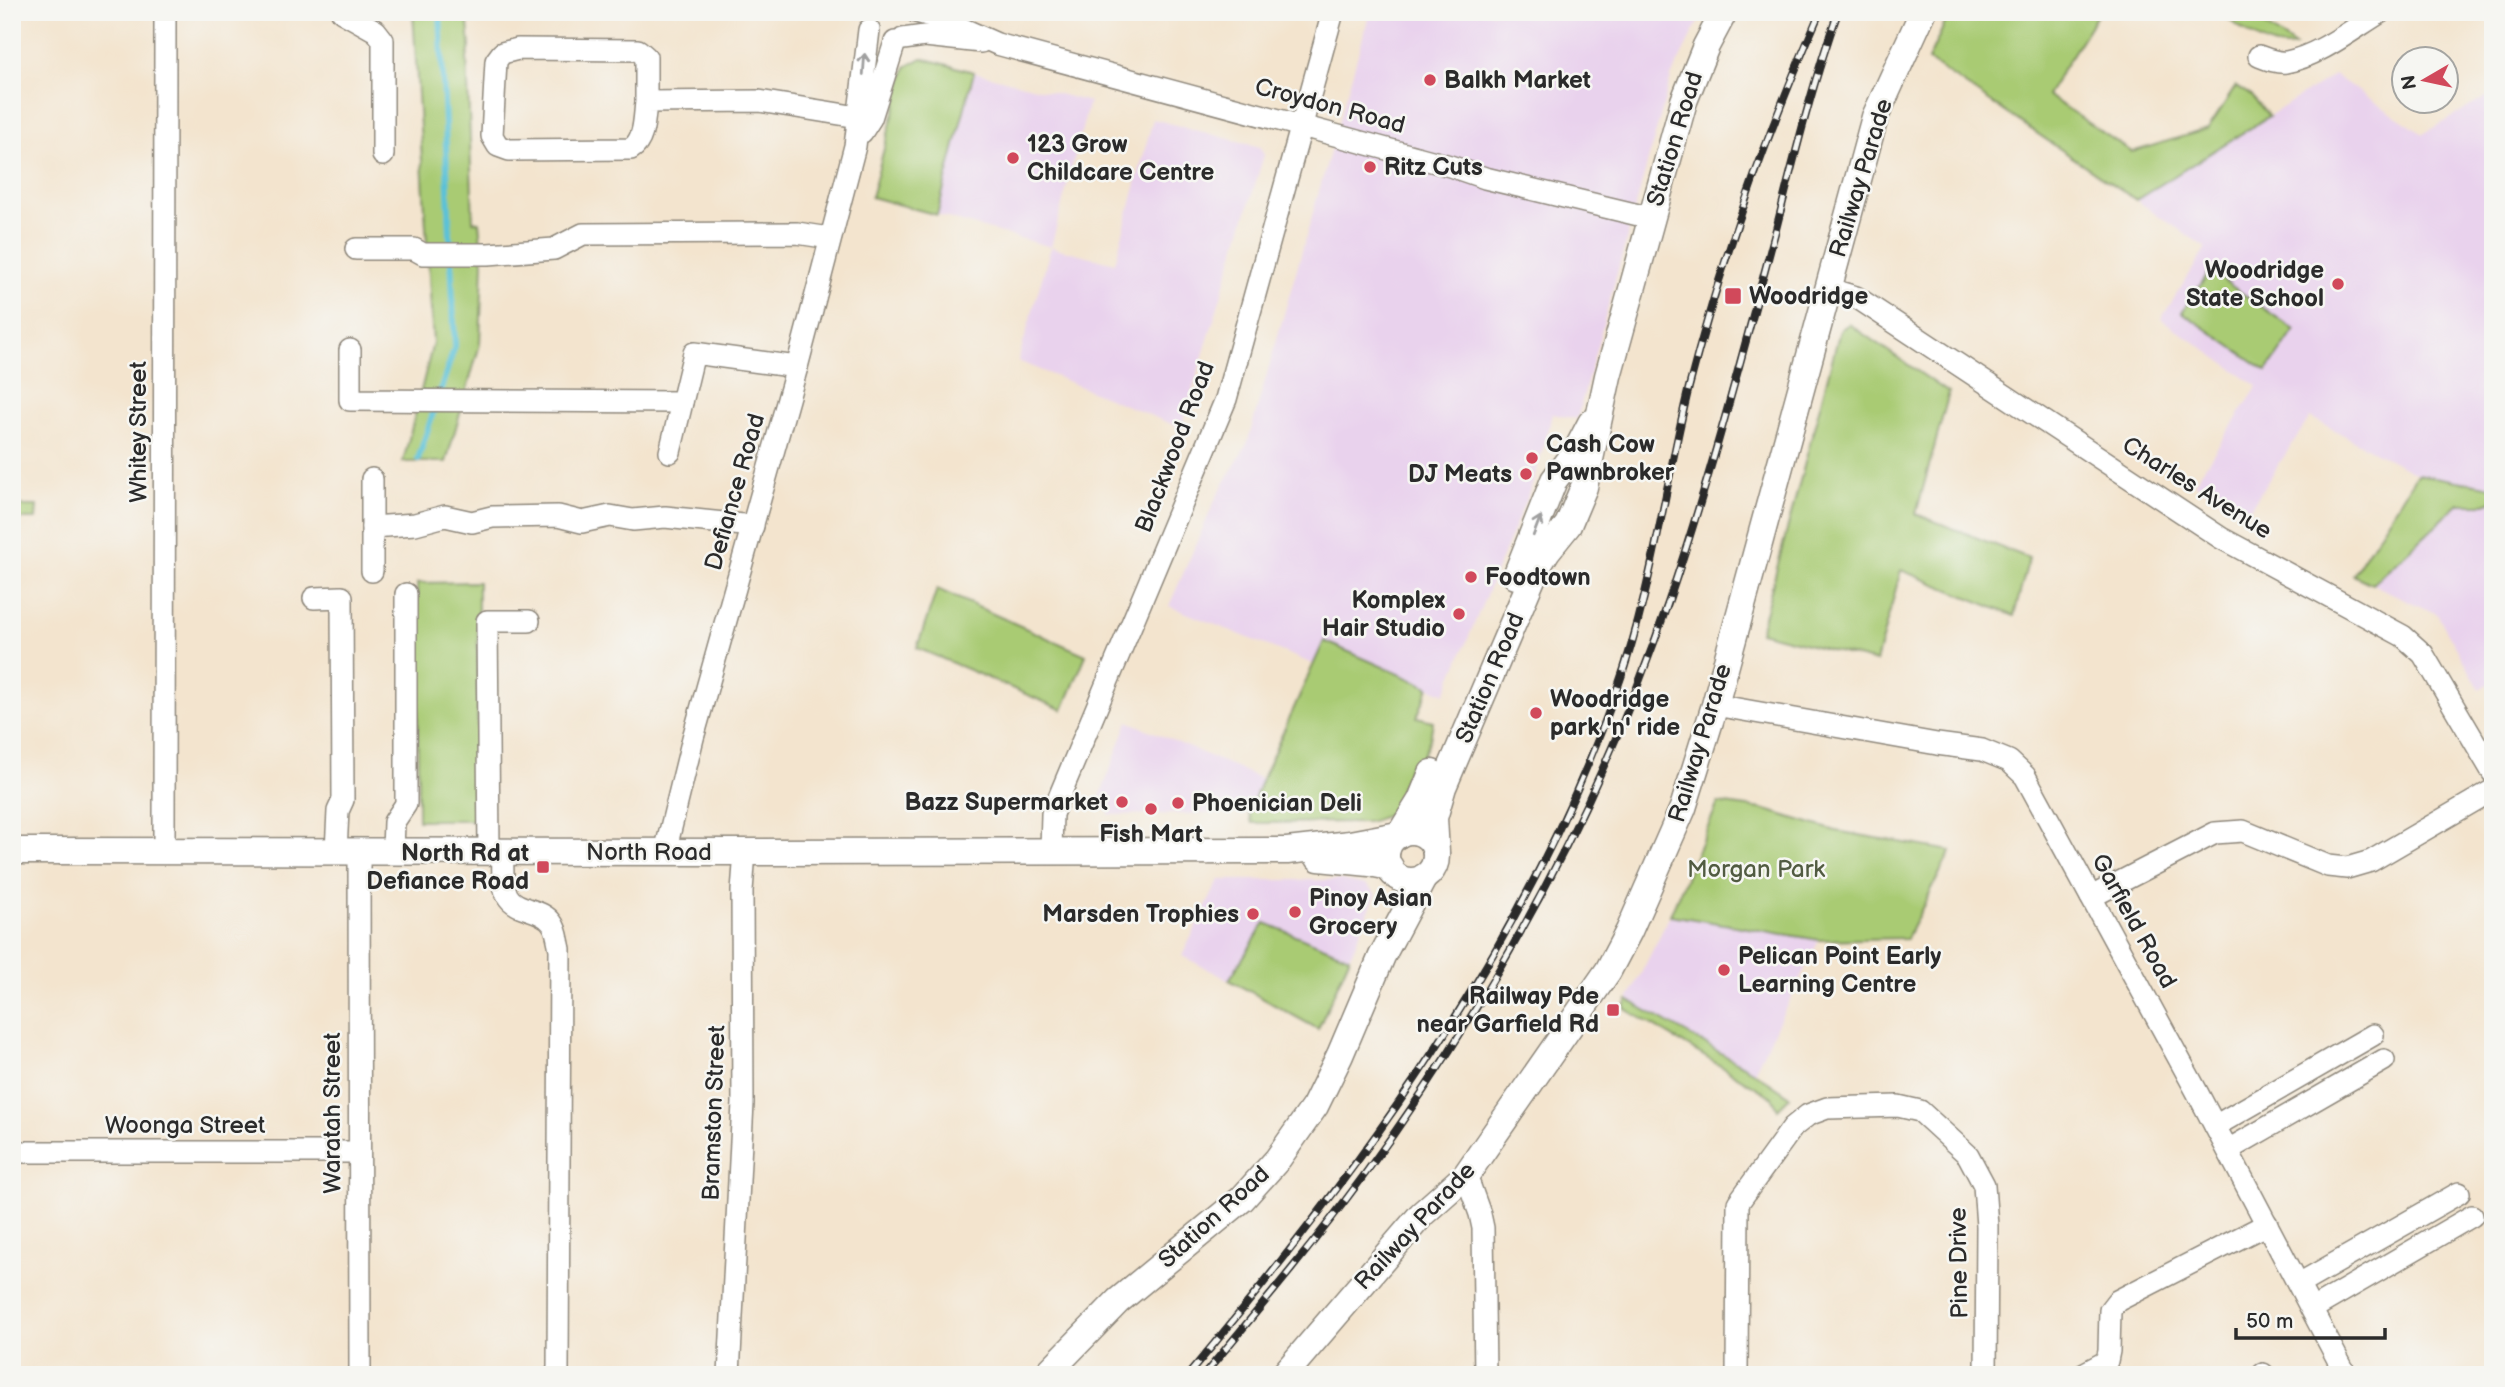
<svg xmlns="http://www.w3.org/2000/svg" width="2505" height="1387" font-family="'Balsamiq Sans',sans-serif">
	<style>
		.built { fill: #e9d2ed }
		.green { fill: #a9cb73; stroke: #6a7b4f; stroke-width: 2 }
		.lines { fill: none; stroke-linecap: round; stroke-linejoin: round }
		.stream { stroke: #5ac1d8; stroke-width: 6 }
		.minor-casing { stroke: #8f887c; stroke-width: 24 }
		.tertiary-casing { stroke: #8f887c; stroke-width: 29 }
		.minor { stroke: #fff; stroke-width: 21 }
		.tertiary { stroke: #fff; stroke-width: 26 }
		.rail-casing { stroke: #2b2b2b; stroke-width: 8 }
		.rail { stroke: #f6f6f2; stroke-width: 5; stroke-dasharray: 16; stroke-linecap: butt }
		.oneway { stroke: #a0a0a0 }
		.poi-dot { fill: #d1495b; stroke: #f6f6f2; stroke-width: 2.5 }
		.labels { text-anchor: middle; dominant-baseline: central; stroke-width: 5; stroke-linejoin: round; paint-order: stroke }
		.poi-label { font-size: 24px; font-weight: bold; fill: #2b2b2b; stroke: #f6f6f2; text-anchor: start }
		.street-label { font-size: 24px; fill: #2b2b2b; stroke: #f6f6f2 }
		.park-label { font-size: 24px; fill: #515b41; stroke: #f6f6f2 }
	</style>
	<rect width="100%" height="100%" fill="#f6f6f2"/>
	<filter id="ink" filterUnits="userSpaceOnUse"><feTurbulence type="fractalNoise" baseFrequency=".0143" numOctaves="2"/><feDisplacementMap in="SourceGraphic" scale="14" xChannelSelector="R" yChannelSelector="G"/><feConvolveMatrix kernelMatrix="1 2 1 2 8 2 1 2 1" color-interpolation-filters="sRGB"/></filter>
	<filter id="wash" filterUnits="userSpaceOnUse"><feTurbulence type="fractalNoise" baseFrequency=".00686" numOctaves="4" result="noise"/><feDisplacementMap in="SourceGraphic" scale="28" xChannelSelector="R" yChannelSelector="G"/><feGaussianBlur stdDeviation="1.57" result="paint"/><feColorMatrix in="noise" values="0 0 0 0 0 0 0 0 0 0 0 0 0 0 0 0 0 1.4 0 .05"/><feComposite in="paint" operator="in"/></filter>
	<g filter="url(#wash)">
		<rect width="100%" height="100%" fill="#f3e4ce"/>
		<g class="built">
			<polygon points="1370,12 1703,12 1671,77 1577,419 1553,414 1534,480 1445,694 1324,641 1313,664 1169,606 1217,496 1247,444"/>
			<polygon points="974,72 1089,102 1051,247 1115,263 1153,119 1260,147 1264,155 1181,428 1018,361 1051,247 937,215"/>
			<polygon points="2334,75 2423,134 2493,93 2493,487 2417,474 2310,417 2245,516 2194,483 2258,386 2161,319 2206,248 2136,200"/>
			<polygon points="2493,501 2493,681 2480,689 2437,614 2372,584 2459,504 2485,504"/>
			<polygon points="1128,721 1262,779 1249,813 1110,815 1100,797"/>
			<polygon points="1219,880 1341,880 1367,885 1376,894 1350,957 1265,923 1229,980 1182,956"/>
			<polygon points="1670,915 1819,940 1754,1072 1628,1000"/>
		</g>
		<g class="green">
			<polygon points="413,12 467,12 470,47 467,58 473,221 479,222 483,263 480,344 446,462 403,462 433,343"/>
			<polygon points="1950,12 2099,12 2047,95 2132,152 2208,129 2236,86 2253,97 2269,116 2136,200 1928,60"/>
			<path d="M 2219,12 L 2245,12 L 2295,46 C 2266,52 2242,28 2219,12 Z"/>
			<polygon points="922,58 974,72 937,215 871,197 906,67"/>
			<polygon points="2210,271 2295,330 2267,371 2182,312"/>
			<polygon points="1849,324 1949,393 1916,514 2029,558 2014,616 1901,570 1876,662 1760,632 1840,330"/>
			<polygon points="2417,474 2493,487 2493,501 2485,504 2459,504 2372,584 2353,575"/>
			<polygon points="12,506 37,506 36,519 12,519"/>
			<polygon points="478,582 477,820 418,820 417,583"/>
			<polygon points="937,589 1086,655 1063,710 917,648"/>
			<path d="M 1324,641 L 1429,687 L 1417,717 L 1433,721 L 1430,739 L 1416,771 L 1410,765 L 1400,788 L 1406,796 C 1395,812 1385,818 1367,822 L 1252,823 L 1249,813 L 1262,779 Z"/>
			<polygon points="1718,803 1762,809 1836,831 1951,851 1907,938 1819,940 1670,915"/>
			<polygon points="1265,923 1350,957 1318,1029 1229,980"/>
			<polygon points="1628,1000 1754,1072 1790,1097 1778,1109 1772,1097 1624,1008"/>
		</g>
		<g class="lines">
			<polyline class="stream" points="418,459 455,346 440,12"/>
		</g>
	</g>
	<g filter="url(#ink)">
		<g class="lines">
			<defs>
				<g id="minor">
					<polyline points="342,12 376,31 383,40 383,155"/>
					<polyline points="916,12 941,19 997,44 1450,166 1485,178 1651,218"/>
					<polyline points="903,39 925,36 981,42"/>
					<path d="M 2259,56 C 2267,59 2276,63 2286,62 C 2317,57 2353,29 2381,12"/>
					<path d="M 646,102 C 644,118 645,140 631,149 L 509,150 L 498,146 L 492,136 L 496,61 L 502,53 L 518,49 L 638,50 L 646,57 L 646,102 L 759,101 L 858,117"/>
					<polyline points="862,132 871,118 895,42"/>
					<polyline points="356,249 414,249 423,254 488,254 554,249 583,234 797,233 830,238"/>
					<polyline points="1829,289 1856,297 2221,538 2403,636 2423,654 2493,773"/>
					<polyline points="350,350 350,400 682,402"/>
					<polyline points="670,452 694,353 797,367"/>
					<polyline points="372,527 415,524 445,516 472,522 492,517 558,516 582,522 610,516 633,520 665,517 753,526"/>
					<polyline points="372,571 372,479"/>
					<polyline points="314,598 342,597 343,800 338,811 336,851"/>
					<polyline points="1715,705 1937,744 1982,750 2009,761 2025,776 2196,1090 2346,1375"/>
					<polyline points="1051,850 1052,814 1226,399 1333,12"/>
					<polyline points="164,851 165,12"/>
					<polyline points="359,851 360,1375"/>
					<polyline points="393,851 394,822 406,804 406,594"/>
					<polyline points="489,851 487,621 529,621"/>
					<path d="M 503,851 C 503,865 501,882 507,895 C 516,912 541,907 552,923 C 557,929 558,941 560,949 L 558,1370 L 555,1375"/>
					<polyline points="665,852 693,738 797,367 855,146 869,30"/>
					<polyline points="2091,897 2215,833 2243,831 2328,866 2347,868 2371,861 2493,790"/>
					<polyline points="2215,1126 2373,1035"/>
					<polyline points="2228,1150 2384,1060"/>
					<polyline points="12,1152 358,1152"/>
					<polyline points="1466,1175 1480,1214 1483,1228 1485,1375"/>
					<polyline points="2299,1284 2459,1193"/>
					<polyline points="2312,1309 2472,1216"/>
					<polyline points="729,1375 743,1103 742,891 745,852"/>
					<polyline points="1737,1375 1738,1203 1793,1127 1808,1115 1827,1108 1898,1106 1920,1111 1968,1155 1984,1185 1987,1226 1986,1375"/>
					<polyline points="2081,1375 2107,1361 2109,1351 2110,1310 2117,1301 2267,1224"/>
					<polyline points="2263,1375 2263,1374"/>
				</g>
				<g id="tertiary">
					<polyline points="1516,576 1554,480 1578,448 1591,423"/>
					<circle cx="1411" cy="856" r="25"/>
					<polyline points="1400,834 1421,800 1432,773"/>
					<polyline points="12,851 745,852 1287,851 1350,844 1398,835"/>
					<polyline points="1436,853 1434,818 1443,787 1537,567 1547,551 1568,525 1584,487 1608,376 1684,101 1706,46 1724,12"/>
					<polyline points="1319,858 1370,863 1390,867"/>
					<polyline points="1046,1375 1118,1301 1242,1199 1277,1160 1315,1106 1340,1055 1382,956 1424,877"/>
					<polyline points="1284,1375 1422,1214 1466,1175 1608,971 1629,931 1683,808 1715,705 1875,117 1923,12"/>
				</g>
			</defs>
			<use href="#minor" class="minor-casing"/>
			<use href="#tertiary" class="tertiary-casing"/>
			<use href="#minor" class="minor"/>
			<use href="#tertiary" class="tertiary"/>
			<defs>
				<g id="rail">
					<path d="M 1188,1375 C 1362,1168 1524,949 1616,692 C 1652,593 1664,489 1689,387 C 1722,258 1766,135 1820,12"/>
					<path d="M 1204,1375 C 1258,1310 1312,1246 1362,1178 C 1491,1002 1599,807 1669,600 C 1710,479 1742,356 1775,233 C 1794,159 1812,84 1838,12"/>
				</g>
			</defs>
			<use href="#rail" class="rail-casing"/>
			<use href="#rail" class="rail"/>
		</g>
		<defs><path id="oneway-shaft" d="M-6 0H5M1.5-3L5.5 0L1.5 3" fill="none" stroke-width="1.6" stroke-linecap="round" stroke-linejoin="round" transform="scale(1.75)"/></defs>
		<g class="oneway">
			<use href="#oneway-shaft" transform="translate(864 64) rotate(-86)"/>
			<use href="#oneway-shaft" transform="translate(1537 526) rotate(-69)"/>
		</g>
	</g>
	<g class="poi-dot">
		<circle cx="1430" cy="80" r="7"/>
		<circle cx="1013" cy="158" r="7"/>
		<circle cx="1370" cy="167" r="7"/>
		<circle cx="2338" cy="284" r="7"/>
		<rect x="1724" y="287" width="18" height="18" rx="3.5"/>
		<circle cx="1532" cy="458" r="7"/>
		<circle cx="1526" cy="474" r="7"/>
		<circle cx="1471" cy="577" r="7"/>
		<circle cx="1459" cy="614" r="7"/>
		<circle cx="1536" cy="713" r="7"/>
		<circle cx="1122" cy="802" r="7"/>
		<circle cx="1178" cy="803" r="7"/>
		<circle cx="1151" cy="809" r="7"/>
		<rect x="536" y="860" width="14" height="14" rx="3.5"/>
		<circle cx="1295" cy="912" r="7"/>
		<circle cx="1253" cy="914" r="7"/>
		<circle cx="1724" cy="970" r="7"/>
		<rect x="1606" y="1003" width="14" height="14" rx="3.5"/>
	</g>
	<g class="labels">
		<g class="poi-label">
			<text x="1444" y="80">Balkh Market</text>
			<text x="1027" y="144">123 Grow<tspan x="1027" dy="28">Childcare Centre</tspan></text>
			<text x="1384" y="167">Ritz Cuts</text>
			<text x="2324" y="270" text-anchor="end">Woodridge<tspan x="2324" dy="28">State School</tspan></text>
			<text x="1749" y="296">Woodridge</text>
			<text x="1546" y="444">Cash Cow<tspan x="1546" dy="28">Pawnbroker</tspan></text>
			<text x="1512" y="474" text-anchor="end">DJ Meats</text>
			<text x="1485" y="577">Foodtown</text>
			<text x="1445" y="600" text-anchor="end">Komplex<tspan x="1445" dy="28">Hair Studio</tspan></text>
			<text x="1550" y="699">Woodridge<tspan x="1550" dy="28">park 'n' ride</tspan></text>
			<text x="1108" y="802" text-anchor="end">Bazz Supermarket</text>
			<text x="1192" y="803">Phoenician Deli</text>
			<text x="1151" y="834" text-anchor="middle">Fish Mart</text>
			<text x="529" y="853" text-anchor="end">North Rd at<tspan x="529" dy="28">Defiance Road</tspan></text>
			<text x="1309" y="898">Pinoy Asian<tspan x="1309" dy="28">Grocery</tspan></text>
			<text x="1239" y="914" text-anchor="end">Marsden Trophies</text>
			<text x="1738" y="956">Pelican Point Early<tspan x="1738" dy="28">Learning Centre</tspan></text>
			<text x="1599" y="996" text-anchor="end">Railway Pde<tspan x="1599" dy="28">near Garfield Rd</tspan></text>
		</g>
		<g class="street-label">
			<text transform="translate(1330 106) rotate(15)">Croydon Road</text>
			<text transform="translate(1675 139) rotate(-73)">Station Road</text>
			<text transform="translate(1861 178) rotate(-73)">Railway Parade</text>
			<text transform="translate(138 432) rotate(-90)">Whitey Street</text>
			<text transform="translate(1175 447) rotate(-69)">Blackwood Road</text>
			<text transform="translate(2197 488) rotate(32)">Charles Avenue</text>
			<text transform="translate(735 492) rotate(-74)">Defiance Road</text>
			<text transform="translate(1490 678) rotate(-67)">Station Road</text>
			<text transform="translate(1700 743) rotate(-73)">Railway Parade</text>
			<text x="649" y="852">North Road</text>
			<text transform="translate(2134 921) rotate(61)">Garfield Road</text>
			<text transform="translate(332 1113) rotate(-90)">Waratah Street</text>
			<text transform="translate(714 1113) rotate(-88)">Bramston Street</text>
			<text x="185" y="1125">Woonga Street</text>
			<text transform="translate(1214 1217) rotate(-42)">Station Road</text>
			<text transform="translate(1415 1226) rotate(-47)">Railway Parade</text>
			<text transform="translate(1959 1263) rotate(-91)">Pine Drive</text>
		</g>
		<g class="park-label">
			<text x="1756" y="869">Morgan Park</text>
		</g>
	</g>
	<rect width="2505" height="1387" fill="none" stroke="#f6f6f2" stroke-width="42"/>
	<g transform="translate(2425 80) rotate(261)"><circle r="33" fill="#f6f6f2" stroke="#a5a5a2" stroke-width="2"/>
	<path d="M0-5L12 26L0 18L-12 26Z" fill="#d1495b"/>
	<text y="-10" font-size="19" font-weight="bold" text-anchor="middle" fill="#2b2b2b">N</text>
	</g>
	<path d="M2236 1328v10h149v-10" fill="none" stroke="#2b2b2b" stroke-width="3.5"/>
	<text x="2246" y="1328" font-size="21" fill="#2b2b2b" stroke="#f6f6f2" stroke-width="5" paint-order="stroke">50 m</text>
</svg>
